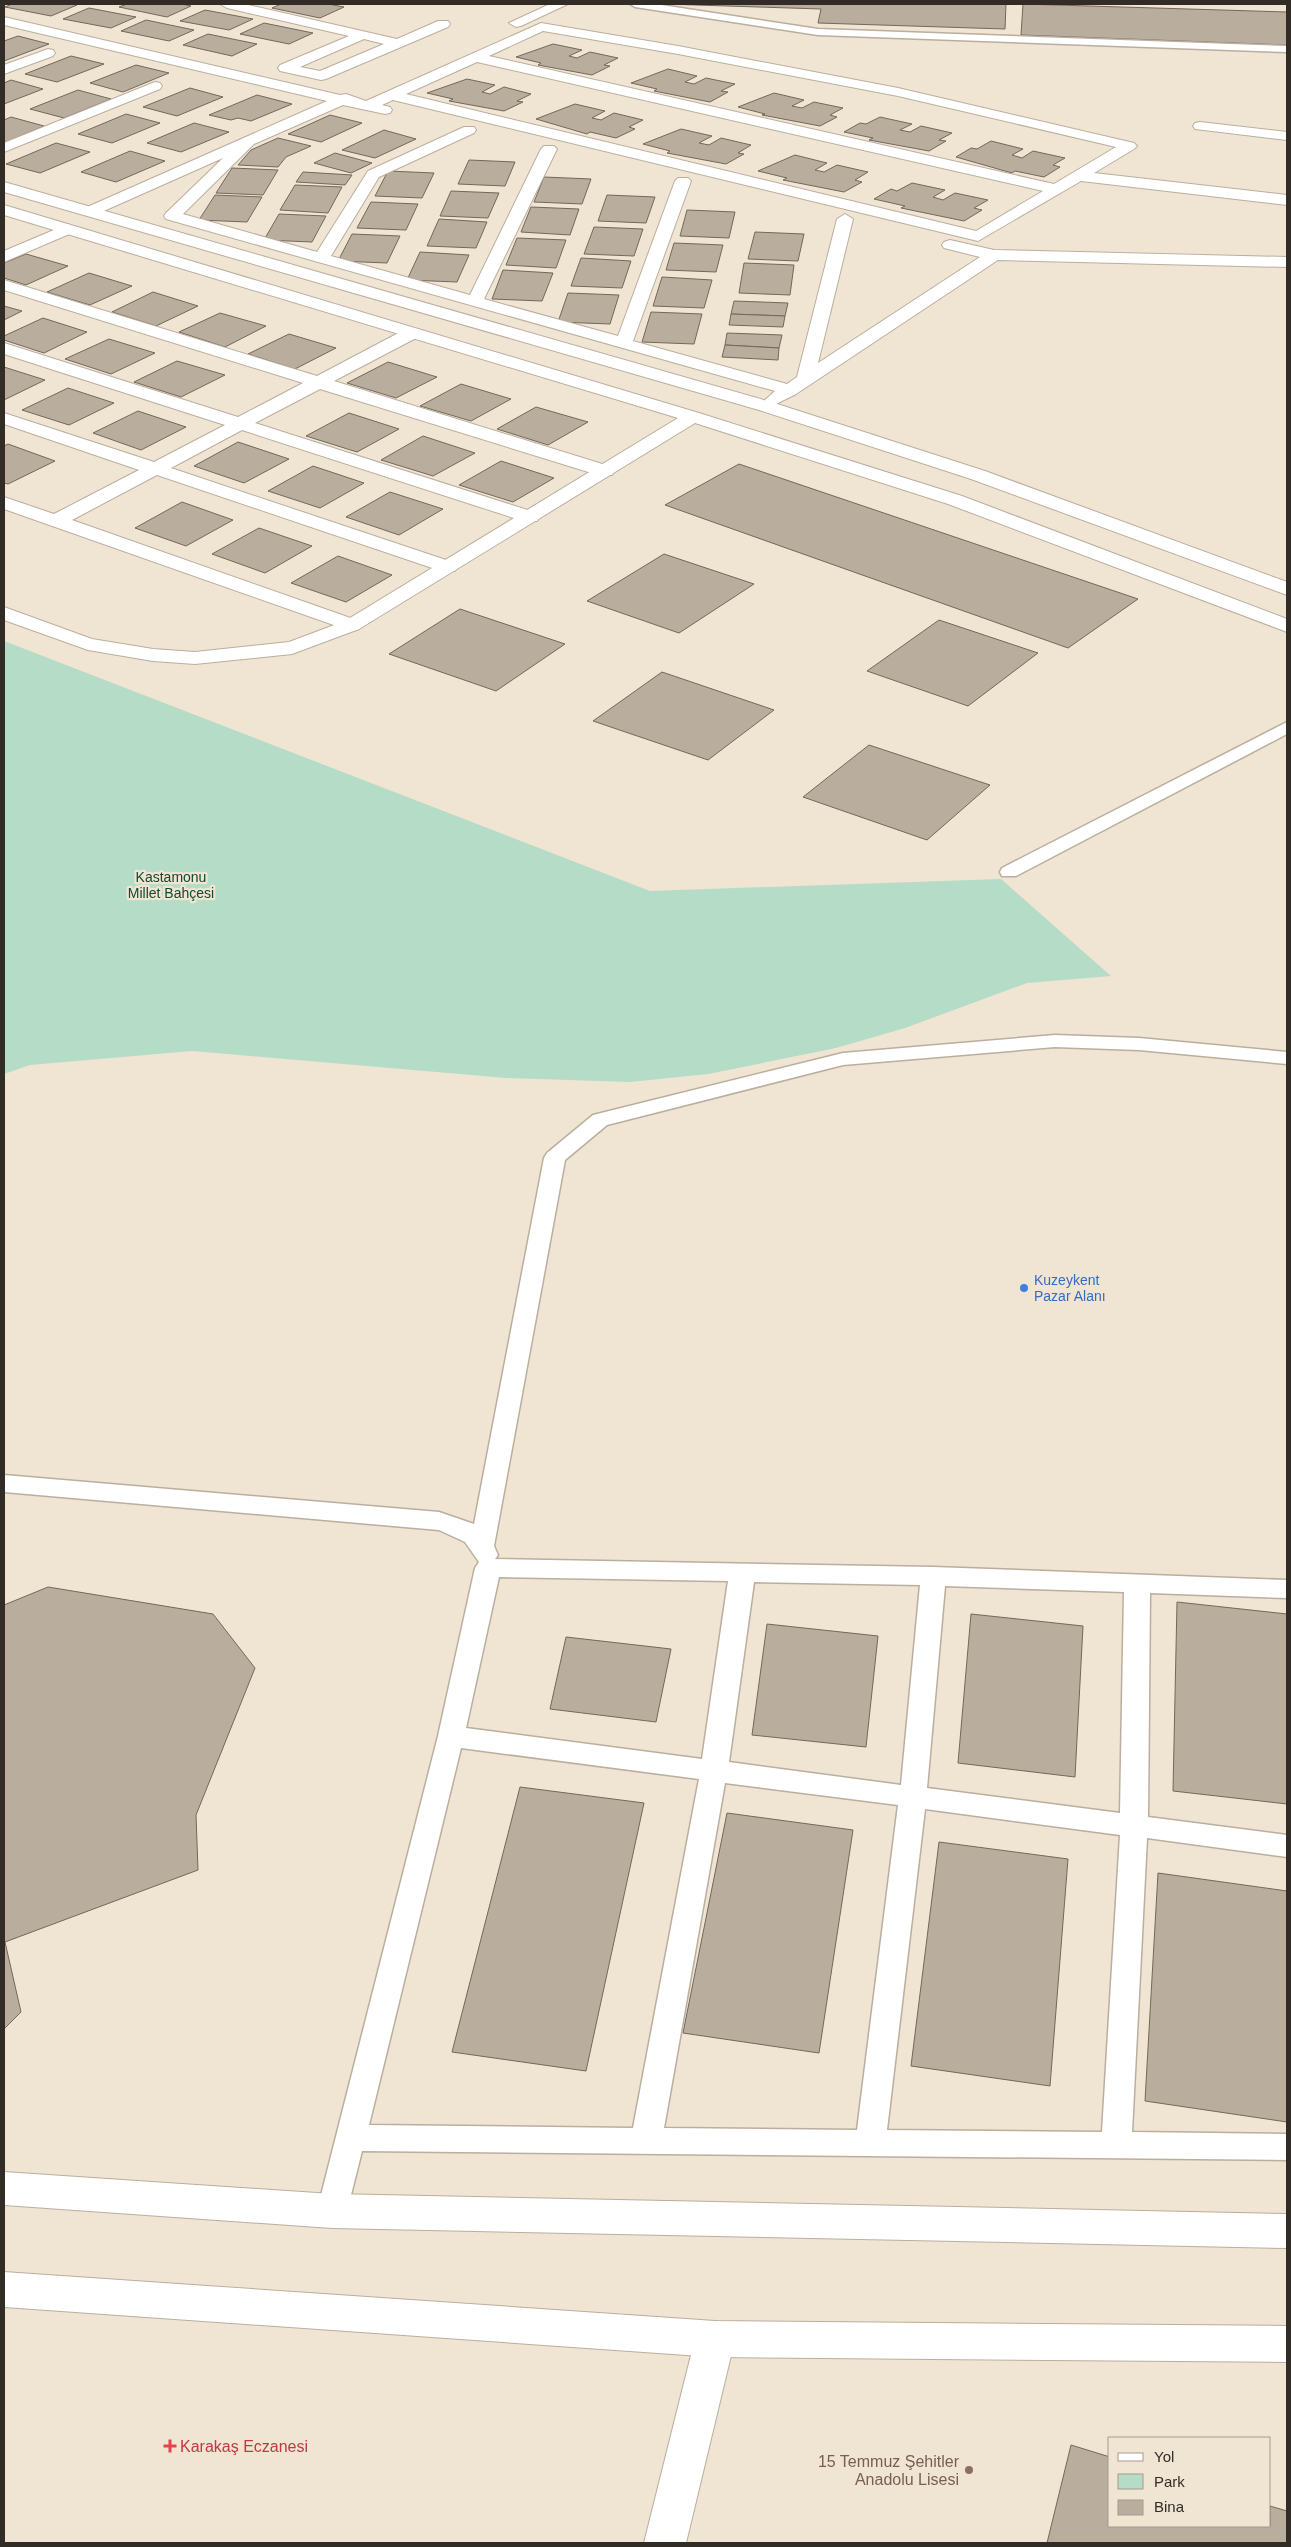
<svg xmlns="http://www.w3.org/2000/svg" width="1291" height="2547" font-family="Arial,sans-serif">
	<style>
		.green { fill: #b4dcc6 }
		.building { fill: #b9ad9d; stroke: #736859 }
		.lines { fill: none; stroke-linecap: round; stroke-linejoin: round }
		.lane-casing { stroke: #baae9e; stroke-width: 3 }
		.street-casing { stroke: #baae9e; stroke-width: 2 }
		.secondary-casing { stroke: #baae9e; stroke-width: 2 }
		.lane { fill: #fff; fill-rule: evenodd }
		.street { fill: #fff; fill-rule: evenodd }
		.secondary { fill: #fff; fill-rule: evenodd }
		.shop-dot { fill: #3f7fe0; stroke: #f0e4d3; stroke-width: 2 }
		.health-dot { fill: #e0444e; stroke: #f0e4d3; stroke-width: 2 }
		.education-dot { fill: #8d6e63; stroke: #f0e4d3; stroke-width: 2 }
		.labels { text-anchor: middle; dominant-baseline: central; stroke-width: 4.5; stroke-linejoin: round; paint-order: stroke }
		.park-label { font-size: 14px; fill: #0f4a31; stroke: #f0e4d3 }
		.shop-label { font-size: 14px; fill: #366cbe; stroke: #f0e4d3; text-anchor: start }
		.near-health-label { font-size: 16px; fill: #be3a42; stroke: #f0e4d3; text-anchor: start }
		.near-education-label { font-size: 16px; fill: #785e54; stroke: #f0e4d3; text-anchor: end }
	</style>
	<rect width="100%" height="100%" fill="#f0e4d3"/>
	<polygon class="green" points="4,641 650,891 1001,879 1111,976 1027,983 905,1028 836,1048 708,1074 630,1082 506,1078 192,1051 30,1065 4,1074"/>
	<g class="building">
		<polygon points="12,4 70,4 77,5 51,16 5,7"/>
		<polygon points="127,4 182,4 191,6 167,17 119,7"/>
		<polygon points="281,4 328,4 344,7 320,18 272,8"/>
		<polygon points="664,4 1006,4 1005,29 818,23 821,9"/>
		<polygon points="1023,4 1287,12 1287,45 1021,35"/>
		<polygon points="89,8 136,17 111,28 63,19"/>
		<polygon points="205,10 253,19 229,30 180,21"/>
		<polygon points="146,20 194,30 169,41 121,31"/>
		<polygon points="264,23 313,33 289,44 240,34"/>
		<polygon points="208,34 257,44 232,56 183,45"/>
		<polygon points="18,36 49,44 4,61 4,41"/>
		<polygon points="553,44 582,50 569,56 577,58 590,52 618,58 604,65 610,66 592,75 538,65 541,63 516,57"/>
		<polygon points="71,56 104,64 57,82 25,74"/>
		<polygon points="136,65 169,73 123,92 90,83"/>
		<polygon points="668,69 697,76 685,82 694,84 706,78 735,84 721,91 728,92 710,102 654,91 657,89 631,83"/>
		<polygon points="467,79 495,85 482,92 490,94 504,87 531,94 517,101 523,102 504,111 449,101 453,99 427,93"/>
		<polygon points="11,80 43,89 4,104 4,83"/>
		<polygon points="190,88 223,97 177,116 143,107"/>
		<polygon points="78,90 111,99 64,118 30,109"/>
		<polygon points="774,93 804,100 792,106 802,108 814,102 843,108 830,115 837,117 820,126 762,115 765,114 738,107"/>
		<polygon points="257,95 292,104 251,121 238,118 231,120 209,115"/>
		<polygon points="575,104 605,111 592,118 601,120 614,113 643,120 629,127 635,129 616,138 590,132 587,134 536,119"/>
		<polygon points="126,114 160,123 112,143 78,134"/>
		<polygon points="330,115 362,123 321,142 288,134"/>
		<polygon points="11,117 44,126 4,143 4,120"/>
		<polygon points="880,117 912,124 900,130 910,132 921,126 952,133 939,140 946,141 929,151 869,140 873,138 844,132 860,123 866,124"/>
		<polygon points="194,123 229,132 181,152 147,143"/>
		<polygon points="681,129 712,136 699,143 709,145 721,138 751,145 738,153 744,154 726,164 667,153 670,151 643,144"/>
		<polygon points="384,130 416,139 375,158 342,150"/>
		<polygon points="278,138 311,146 286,157 278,167 238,165 251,150"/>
		<polygon points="991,141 1023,149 1012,155 1022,158 1033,151 1065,158 1053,165 1060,167 1044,177 1015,171 1012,173 956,157 971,148 977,149"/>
		<polygon points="56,143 90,152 40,173 6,164"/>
		<polygon points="130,151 165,161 116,182 81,172"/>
		<polygon points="335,153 372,163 351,173 314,163"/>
		<polygon points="795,155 827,163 815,170 824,172 837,165 868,172 855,180 862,182 844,192 783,180 787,178 758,171"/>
		<polygon points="469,160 515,162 505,186 458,184"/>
		<polygon points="232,168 278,170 263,195 216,193"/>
		<polygon points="388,171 434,173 422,198 375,196"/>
		<polygon points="303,172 352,175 345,185 296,182"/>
		<polygon points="544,177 591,179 582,204 534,202"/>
		<polygon points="912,183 945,190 933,197 943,200 955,193 988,200 974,208 982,210 964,221 901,208 905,206 874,199 891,189 897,191"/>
		<polygon points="295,185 342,187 328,213 280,210"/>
		<polygon points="451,191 499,193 488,218 440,216"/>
		<polygon points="215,195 262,197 247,222 199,220"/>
		<polygon points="607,195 655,197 646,223 598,221"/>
		<polygon points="371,202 418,204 406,230 357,228"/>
		<polygon points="531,207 579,209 570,235 521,232"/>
		<polygon points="687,210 735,212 729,238 680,236"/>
		<polygon points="279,214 326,216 312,242 264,240"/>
		<polygon points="439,219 487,222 476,248 427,246"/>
		<polygon points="594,227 643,229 634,256 584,254"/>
		<polygon points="755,232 804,234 798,261 748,259"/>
		<polygon points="352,234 400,236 387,263 338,261"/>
		<polygon points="517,238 566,240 556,268 506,265"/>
		<polygon points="674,243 723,245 716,272 666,270"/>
		<polygon points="420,252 469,255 457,282 407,280"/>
		<polygon points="26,254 68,266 26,285 4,278 4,263"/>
		<polygon points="581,258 631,261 622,288 571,286"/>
		<polygon points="744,263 794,265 790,295 739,293"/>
		<polygon points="503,270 553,273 542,301 492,299"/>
		<polygon points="89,273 132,286 90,305 47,292"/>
		<polygon points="662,277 712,280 704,308 653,306"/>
		<polygon points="153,292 198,306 156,326 112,312"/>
		<polygon points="568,293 619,295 610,324 558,322"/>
		<polygon points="734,301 788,303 785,316 731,314"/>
		<polygon points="4,306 22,311 4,320"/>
		<polygon points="651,312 702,314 694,344 642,342"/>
		<polygon points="220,313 266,326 225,347 179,332"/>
		<polygon points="731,314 785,316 783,327 729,325"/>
		<polygon points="43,318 87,332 44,353 4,340 4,336"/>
		<polygon points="727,333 782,335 779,348 725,345"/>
		<polygon points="289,334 336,348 295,369 248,354"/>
		<polygon points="109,339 155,353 111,374 65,359"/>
		<polygon points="725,345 779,348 778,360 722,357"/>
		<polygon points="177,361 225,375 181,397 134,382"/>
		<polygon points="388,362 437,377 396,398 347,383"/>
		<polygon points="4,367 45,380 4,400"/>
		<polygon points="461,384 511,399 471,421 420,406"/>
		<polygon points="68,388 114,403 69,425 22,410"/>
		<polygon points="536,407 588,422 548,445 497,429"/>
		<polygon points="138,411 186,427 141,450 93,433"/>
		<polygon points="349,413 399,429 357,452 306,436"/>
		<polygon points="423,436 475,453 433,476 381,460"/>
		<polygon points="238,442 289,459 244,483 194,466"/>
		<polygon points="8,444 55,461 8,484 4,483 4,446"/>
		<polygon points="501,461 554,478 513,502 459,485"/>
		<polygon points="739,464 1138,599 1068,648 665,505"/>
		<polygon points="313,466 364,483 320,508 268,491"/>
		<polygon points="390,492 443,509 399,535 346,517"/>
		<polygon points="182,502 233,520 186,546 135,528"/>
		<polygon points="259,528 312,546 265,573 212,554"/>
		<polygon points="664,554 754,584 679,633 587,601"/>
		<polygon points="338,556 392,575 346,602 291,583"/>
		<polygon points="460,609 565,644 496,691 389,654"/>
		<polygon points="939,620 1038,653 968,706 867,671"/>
		<polygon points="662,672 774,710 708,760 593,721"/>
		<polygon points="869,745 990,785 927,840 803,797"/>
		<polygon points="48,1587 213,1614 255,1668 196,1815 198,1870 5,1942 21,2012 4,2029 4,1605"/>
		<polygon points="1177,1602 1287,1614 1287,1804 1173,1791"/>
		<polygon points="971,1614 1083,1626 1075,1777 958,1763"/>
		<polygon points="767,1624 878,1636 866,1747 752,1735"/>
		<polygon points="566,1637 671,1649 656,1722 550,1709"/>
		<polygon points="520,1787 644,1803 586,2071 452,2052"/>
		<polygon points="727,1813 853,1830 819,2053 683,2033"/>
		<polygon points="939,1842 1068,1859 1050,2086 911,2066"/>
		<polygon points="1158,1873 1287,1891 1287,2122 1145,2101"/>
		<polygon points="1071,2445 1110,2457 1110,2526 1270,2526 1270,2506 1287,2511 1287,2543 1047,2543"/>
	</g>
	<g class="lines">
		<defs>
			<g id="lane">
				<polygon points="630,4 655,4 818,29 1287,46 1287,52 818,35 635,7"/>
				<polygon points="1287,722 1287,734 1016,876 1002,876 1000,872 1002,868"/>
				<path d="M 1055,1035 L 1139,1038 L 1287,1052 L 1287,1064 L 1139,1050 L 1055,1047 L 843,1065 L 607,1125 L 565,1160 L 494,1546 L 498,1555 L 495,1559 L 933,1567 L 1287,1580 L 1287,1598 L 1150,1593 L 1148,1817 L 1287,1835 L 1287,1857 L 1147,1838 L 1132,2132 L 1287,2134 L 1287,2160 L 362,2151 L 347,2211 L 343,2221 L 332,2225 L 321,2221 L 317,2211 L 438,1736 L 475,1568 L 479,1562 L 465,1542 L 439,1530 L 4,1492 L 4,1475 L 439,1512 L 474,1524 L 544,1158 L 547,1153 L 593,1115 L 843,1053 ZM 499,1577 L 728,1581 L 702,1759 L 466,1728 ZM 754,1582 L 920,1585 L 901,1785 L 729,1762 ZM 945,1586 L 1124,1592 L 1120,1813 L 927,1788 ZM 461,1748 L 699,1779 L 633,2128 L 369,2125 ZM 725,1783 L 898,1805 L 857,2130 L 664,2128 ZM 925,1809 L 1120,1835 L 1102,2132 L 887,2130 Z"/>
			</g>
			<g id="street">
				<path d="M 220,4 L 244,4 L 397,39 L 438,21 L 448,21 L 450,24 L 448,27 L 326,79 L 321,80 L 280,71 L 278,68 L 280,65 L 349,36 L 227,8 ZM 364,39 L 384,44 L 320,71 L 300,67 Z"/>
				<polygon points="550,4 568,4 521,26 516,27 509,23"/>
				<path d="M 4,17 L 340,95 L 346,94 L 366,101 L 541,23 L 678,46 L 898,88 L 1134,143 L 1137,146 L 1134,149 L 1094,173 L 1287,195 L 1287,205 L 1081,181 L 978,241 L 393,100 L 382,105 L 390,107 L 392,110 L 390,113 L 385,114 L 343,105 L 254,144 L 183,214 L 317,252 L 368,171 L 464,127 L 474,127 L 476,130 L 474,133 L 379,177 L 331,256 L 470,295 L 541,149 L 544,146 L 554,146 L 557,149 L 484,299 L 618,336 L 675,181 L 678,178 L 688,178 L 691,181 L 633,341 L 787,384 L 797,377 L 837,219 L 845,214 L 853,219 L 818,363 L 980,257 L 944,248 L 942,245 L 944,242 L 950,240 L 994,250 L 1287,257 L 1287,267 L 998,260 L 796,394 L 774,405 L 768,404 L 765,400 L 775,391 L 166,219 L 164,216 L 166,213 L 223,158 L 97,214 L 85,214 L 83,211 L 85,208 L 327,101 L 4,25 ZM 543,31 L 678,54 L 898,96 L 1116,147 L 1054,184 L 489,56 ZM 477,62 L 1043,191 L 976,231 L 406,94 Z"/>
				<polygon points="48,49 53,50 55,53 53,56 4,74 4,65"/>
				<polygon points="155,82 160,83 162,86 160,89 4,152 4,143"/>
				<polygon points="1200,122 1287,132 1287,140 1195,129 1193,126 1195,123"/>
				<polygon points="68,224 76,229 74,232 4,262 4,251"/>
				<polygon points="4,280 317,376 406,329 418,329 421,333 418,337 334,381 612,467 614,471 612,475 598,475 320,389 255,423 537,513 540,517 537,521 523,521 242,430 171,468 455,563 458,567 455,571 441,571 157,475 72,520 359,621 362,625 359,629 352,631 345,629 4,509 4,497 54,514 139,470 4,424 4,413 154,462 225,425 4,354 4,343 238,417 303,383 4,290"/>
				<polygon points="715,2321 729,2326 735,2339 686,2543 644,2543 695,2339 701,2326"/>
			</g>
			<g id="secondary">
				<polygon points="4,182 771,402 985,471 1287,582 1287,595 971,479 759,410 4,192"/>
				<polygon points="4,205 699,413 962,496 1287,619 1287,632 948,504 695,423 359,629 292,654 195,664 153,661 88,650 4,620 4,607 92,639 153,649 195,652 289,642 345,621 678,418 4,215"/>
				<polygon points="4,2172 332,2194 1287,2214 1287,2248 332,2228 4,2205"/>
				<polygon points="4,2272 715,2321 1287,2326 1287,2362 715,2357 4,2307"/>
			</g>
		</defs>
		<use href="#lane" class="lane-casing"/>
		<use href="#street" class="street-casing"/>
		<use href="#secondary" class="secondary-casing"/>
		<use href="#lane" class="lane"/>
		<use href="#street" class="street"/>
		<use href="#secondary" class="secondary"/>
	</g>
	<circle class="shop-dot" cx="1024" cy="1288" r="5"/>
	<path class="health-dot" d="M167.5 2438.5h5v5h5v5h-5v5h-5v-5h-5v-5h5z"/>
	<circle class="education-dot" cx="969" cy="2470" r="5"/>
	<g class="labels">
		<g class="park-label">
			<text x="171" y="877">Kastamonu<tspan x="171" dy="16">Millet Bahçesi</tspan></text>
		</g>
		<g class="shop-label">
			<text x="1034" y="1280">Kuzeykent<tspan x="1034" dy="16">Pazar Alanı</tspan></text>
		</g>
		<g class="near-health-label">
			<text x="180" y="2446">Karakaş Eczanesi</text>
		</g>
		<g class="near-education-label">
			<text x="959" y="2461">15 Temmuz Şehitler<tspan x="959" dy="18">Anadolu Lisesi</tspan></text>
		</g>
	</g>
	<rect width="1291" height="2547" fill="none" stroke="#312c26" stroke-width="10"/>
	<rect x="1108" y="2437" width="162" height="90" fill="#f0e4d3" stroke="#a49a8e"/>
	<rect x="1118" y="2453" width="25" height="8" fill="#ffffff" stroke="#a49a8e"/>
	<text x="1154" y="2462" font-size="15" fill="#312c26">Yol</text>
	<rect x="1118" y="2474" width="25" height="15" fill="#b4dcc6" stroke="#a49a8e"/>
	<text x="1154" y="2487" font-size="15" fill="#312c26">Park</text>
	<rect x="1118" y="2500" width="25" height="15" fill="#b9ad9d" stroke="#a49a8e"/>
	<text x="1154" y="2512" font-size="15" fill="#312c26">Bina</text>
</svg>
